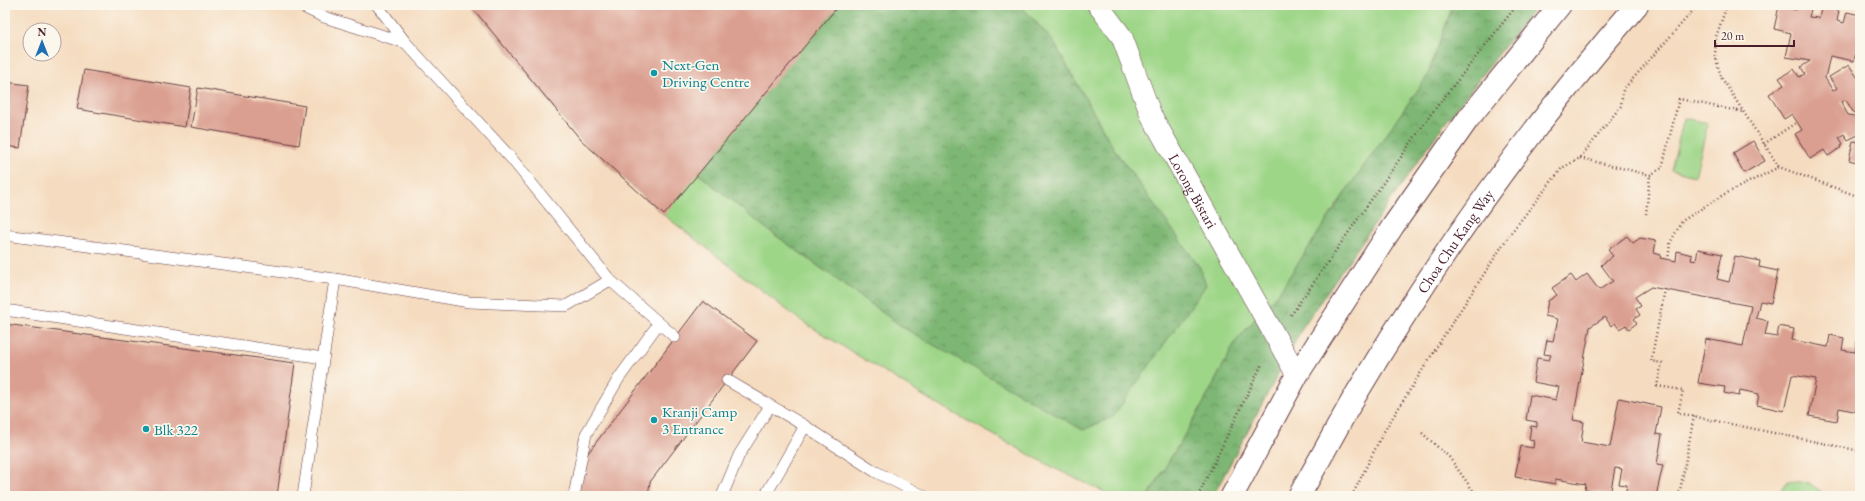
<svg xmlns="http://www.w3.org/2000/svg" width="1865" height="501" font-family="'EB Garamond',serif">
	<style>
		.green { fill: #9ed688; stroke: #747a5a }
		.forest { fill: url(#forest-crowns); stroke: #646b50 }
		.building { fill: #da9f90 }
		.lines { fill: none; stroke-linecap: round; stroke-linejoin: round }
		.lane-casing { stroke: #643b41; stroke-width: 12 }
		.street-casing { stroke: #643b41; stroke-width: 22 }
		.secondary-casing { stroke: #643b41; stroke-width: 24 }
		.path { stroke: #643b41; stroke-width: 2.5; stroke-dasharray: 1 3; stroke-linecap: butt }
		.lane { stroke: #fff; stroke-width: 11 }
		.street { stroke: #fff; stroke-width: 21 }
		.secondary { stroke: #fff; stroke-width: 22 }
		.culture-dot { fill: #0f9aa8; stroke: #fbf7ec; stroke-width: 1.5 }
		.labels { text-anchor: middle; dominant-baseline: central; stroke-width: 3.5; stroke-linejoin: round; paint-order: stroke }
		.culture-label { font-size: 15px; fill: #0d838f; stroke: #fbf7ec; text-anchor: start }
		.street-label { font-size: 15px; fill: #4a1f2b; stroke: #fbf7ec }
	</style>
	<defs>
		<pattern id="forest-crowns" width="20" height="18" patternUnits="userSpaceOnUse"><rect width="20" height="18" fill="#7eb774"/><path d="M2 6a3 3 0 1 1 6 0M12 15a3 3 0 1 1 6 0" fill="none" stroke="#69945f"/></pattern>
	</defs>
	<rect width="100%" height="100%" fill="#fbf7ec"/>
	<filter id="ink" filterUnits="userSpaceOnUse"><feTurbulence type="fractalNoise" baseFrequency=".025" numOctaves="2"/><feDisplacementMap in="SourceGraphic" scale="8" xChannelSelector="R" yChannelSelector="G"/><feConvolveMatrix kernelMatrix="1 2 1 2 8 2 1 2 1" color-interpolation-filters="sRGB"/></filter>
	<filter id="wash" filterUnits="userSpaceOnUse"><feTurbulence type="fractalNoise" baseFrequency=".012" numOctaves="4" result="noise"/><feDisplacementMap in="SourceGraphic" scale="16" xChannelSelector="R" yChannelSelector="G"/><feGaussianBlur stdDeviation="0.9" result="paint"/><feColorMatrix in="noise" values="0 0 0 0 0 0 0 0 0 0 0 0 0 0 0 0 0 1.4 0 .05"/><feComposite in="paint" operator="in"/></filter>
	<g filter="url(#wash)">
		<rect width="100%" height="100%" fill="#f5dcc0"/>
		<g class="green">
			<polygon points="470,5 532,5 647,132 767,229 904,328 1200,268 1114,149 1053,41 1020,5 1453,5 1427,77 1349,187 1279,292 1236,341 1202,406 1148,496 1113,496 1058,470 935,403 800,320 664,215 581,140"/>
			<polygon points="1684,118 1708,123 1695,176 1671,170"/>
			<polygon points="1788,481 1809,483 1827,496 1776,496"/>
		</g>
		<g class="forest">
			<polygon points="532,5 1020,5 1053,41 1114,149 1200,268 1206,285 1113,417 1083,430 904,328 767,229 647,132"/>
			<polygon points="1453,5 1537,5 1442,127 1304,325 1213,496 1148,496 1202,406 1236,341 1279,292 1349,187 1427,77"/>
		</g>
		<g id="blocks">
			<g class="building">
				<polygon points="470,5 839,5 664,215 581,140"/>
				<polygon points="1797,5 1812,6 1809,17 1819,18 1821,7 1839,11 1837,21 1844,23 1847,12 1860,15 1860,49 1857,48 1854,61 1830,56 1825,78 1833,91 1837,88 1829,77 1849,65 1860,81 1860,114 1853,112 1846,100 1841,102 1848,115 1860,117 1860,134 1848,140 1844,134 1839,137 1843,144 1841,145 1842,147 1828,156 1824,150 1810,159 1795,134 1802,130 1792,114 1784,119 1769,94 1784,85 1779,78 1794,69 1799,77 1805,74 1801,67 1810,61 1786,57 1791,33 1774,29 1779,6 1796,10"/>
				<polygon points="84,70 191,88 185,127 77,109"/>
				<polygon points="5,82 29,85 20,148 5,146"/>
				<polygon points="198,88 305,106 299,145 191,127"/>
				<polygon points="1753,141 1765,161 1744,173 1733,153"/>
				<polygon points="1853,141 1860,142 1860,163 1849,160"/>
				<polygon points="1627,236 1633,243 1640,238 1656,241 1654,253 1661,255 1660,258 1676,261 1677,251 1692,255 1691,260 1696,261 1698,249 1722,254 1717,279 1729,282 1735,256 1760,261 1759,267 1778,271 1771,303 1760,301 1756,318 1768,321 1765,335 1777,337 1779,326 1794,329 1792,340 1828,347 1830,335 1844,338 1842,350 1855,352 1858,338 1860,338 1860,419 1856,419 1858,412 1839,408 1837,421 1809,416 1816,379 1792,375 1784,411 1757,405 1759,394 1740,390 1739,396 1724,393 1725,387 1698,383 1706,339 1743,346 1751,306 1651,287 1635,297 1641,306 1636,309 1640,315 1634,319 1637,323 1629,329 1626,325 1619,329 1615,323 1611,326 1605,317 1590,327 1573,420 1584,422 1581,442 1610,447 1619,398 1661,407 1656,434 1662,435 1657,464 1663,465 1656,496 1625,496 1627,485 1619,484 1622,469 1615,468 1610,495 1585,490 1586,484 1555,479 1555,484 1515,477 1521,446 1533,448 1534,441 1529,440 1531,426 1537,427 1537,422 1526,420 1530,395 1556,400 1559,387 1533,382 1537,358 1549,360 1551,355 1544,354 1547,340 1553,341 1558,319 1545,316 1548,301 1557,295 1552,288 1571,275 1576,282 1587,274 1599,290 1605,286 1613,281 1601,265 1613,256 1608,250"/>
				<polygon points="703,301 757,341 650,482 648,496 578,496 582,461"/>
				<polygon points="5,324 295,363 277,496 5,496"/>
			</g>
		</g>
	</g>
	<g filter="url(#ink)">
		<use href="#blocks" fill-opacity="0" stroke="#643b41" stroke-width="1"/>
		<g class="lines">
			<defs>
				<g id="lane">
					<polyline points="299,5 324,17 406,43"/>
					<polyline points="377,5 406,43 511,158 610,280 675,337"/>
					<polyline points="5,235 335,279 469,302 566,306 610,280"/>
					<polyline points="5,310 323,358"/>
					<polyline points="727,380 805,426 876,472 924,496"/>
					<polyline points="303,496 335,279"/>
					<polyline points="574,496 586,434 619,378 659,323"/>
					<polyline points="722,496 739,455 770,406"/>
					<polyline points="765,496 805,426"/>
				</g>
				<g id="street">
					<path id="s1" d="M 1098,5 L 1122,37 L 1151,115 L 1297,375"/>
				</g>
				<g id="secondary">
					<polyline points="1232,496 1297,375 1393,226 1468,119 1560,5"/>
					<path id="s2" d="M 1299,496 C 1318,463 1336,429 1355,396 C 1437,258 1531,126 1637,5"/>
				</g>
			</defs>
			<use href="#lane" class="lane-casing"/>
			<use href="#street" class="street-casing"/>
			<use href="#secondary" class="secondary-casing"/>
			<g class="path">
				<polyline points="1727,5 1716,37 1715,55 1721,77 1779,167"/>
				<polyline points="1764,144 1797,122"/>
				<polyline points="1580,158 1650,175 1662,168 1679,99 1743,112"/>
				<polyline points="1646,214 1650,175"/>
				<polyline points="1668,260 1670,243 1682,221 1723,195 1779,167 1860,197"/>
				<polyline points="1665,289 1651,361 1662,363 1657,386 1683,390 1678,413 1860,451"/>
				<polyline points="1291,315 1431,114 1517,5"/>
				<polyline points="1422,433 1449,457 1477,496"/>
				<polyline points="1198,496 1262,364"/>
				<polyline points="1352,496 1383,433 1443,337 1510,234 1562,168 1580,158 1621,106 1623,90 1698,5"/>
				<polyline points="1679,496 1694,416"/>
			</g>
			<use href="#lane" class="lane"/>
			<use href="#street" class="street"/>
			<use href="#secondary" class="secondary"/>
		</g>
	</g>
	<g class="culture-dot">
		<circle cx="654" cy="73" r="4"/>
		<circle cx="654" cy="420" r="4"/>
		<circle cx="146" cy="429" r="4"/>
	</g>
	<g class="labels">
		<g class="culture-label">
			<text x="662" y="64">Next-Gen<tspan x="662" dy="17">Driving Centre</tspan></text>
			<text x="662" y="411">Kranji Camp<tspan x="662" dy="17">3 Entrance</tspan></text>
			<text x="154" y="429">Blk 322</text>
		</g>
		<g class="street-label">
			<text stroke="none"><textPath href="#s1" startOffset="210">Lorong Bistari</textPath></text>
			<text stroke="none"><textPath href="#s2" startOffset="299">Choa Chu Kang Way</textPath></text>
		</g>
	</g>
	<rect width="1865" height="501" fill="none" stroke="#fbf7ec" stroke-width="20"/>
	<g transform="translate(42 42)"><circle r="19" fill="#fbf7ec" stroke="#b4a19f"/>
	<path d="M0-3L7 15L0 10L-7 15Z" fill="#1f6fb2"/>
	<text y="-6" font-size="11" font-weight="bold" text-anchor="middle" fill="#4a1f2b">N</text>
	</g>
	<path d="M1715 40v6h79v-6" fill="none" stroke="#4a1f2b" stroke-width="2"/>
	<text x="1721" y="40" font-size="12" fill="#4a1f2b" stroke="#fbf7ec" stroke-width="3" paint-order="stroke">20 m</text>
</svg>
